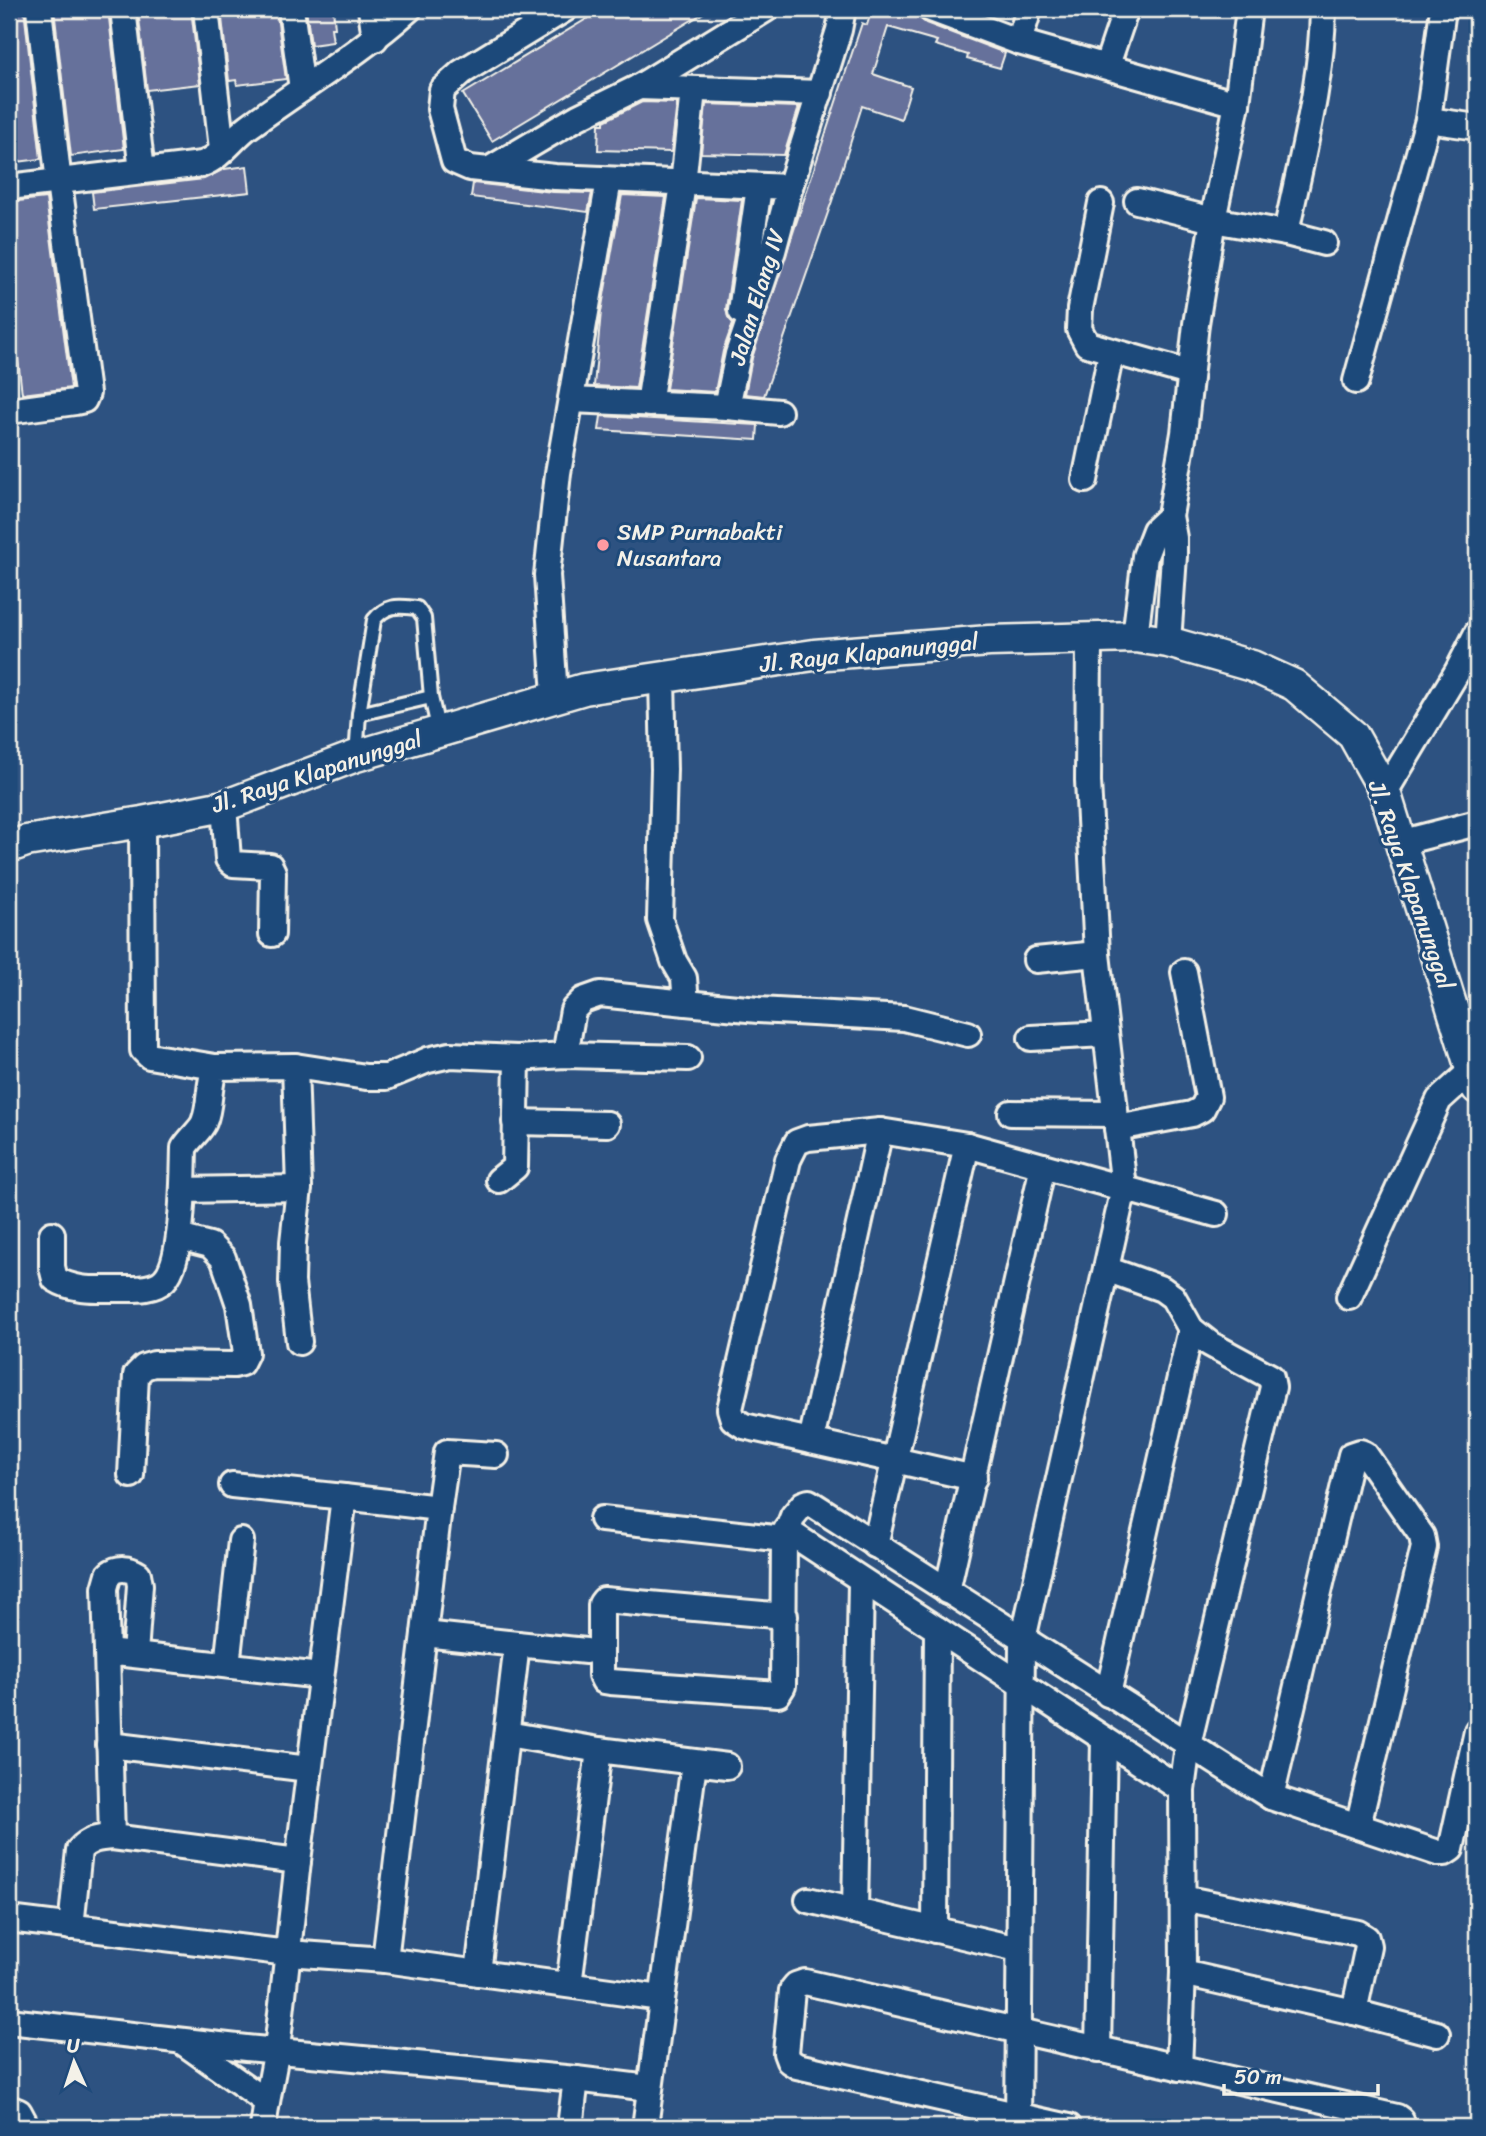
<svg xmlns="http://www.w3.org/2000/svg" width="1486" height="2136" font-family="Sriracha,sans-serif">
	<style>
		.building { fill: #66719b; stroke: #f4f1e8; stroke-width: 2 }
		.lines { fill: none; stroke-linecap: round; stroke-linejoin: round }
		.service-casing { stroke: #f4f1e8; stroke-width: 18 }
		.minor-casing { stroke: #f4f1e8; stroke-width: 30 }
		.tertiary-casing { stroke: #f4f1e8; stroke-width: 35 }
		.service { stroke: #1f4a7a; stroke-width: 12 }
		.minor { stroke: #1f4a7a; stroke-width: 24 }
		.tertiary { stroke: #1f4a7a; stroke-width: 30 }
		.poi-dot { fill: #ff9aa2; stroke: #1f4a7a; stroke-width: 2.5 }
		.labels { text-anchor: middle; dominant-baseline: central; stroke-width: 6; stroke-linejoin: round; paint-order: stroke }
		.street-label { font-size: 23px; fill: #f4f1e8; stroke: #1f4a7a }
		.poi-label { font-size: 23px; fill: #f4f1e8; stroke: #1f4a7a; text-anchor: start }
	</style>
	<rect width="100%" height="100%" fill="#2d5281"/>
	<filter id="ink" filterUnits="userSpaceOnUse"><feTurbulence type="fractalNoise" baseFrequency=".0143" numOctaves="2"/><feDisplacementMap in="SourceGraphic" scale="14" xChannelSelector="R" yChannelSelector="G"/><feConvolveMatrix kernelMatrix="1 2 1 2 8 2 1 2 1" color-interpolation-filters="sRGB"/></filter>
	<g filter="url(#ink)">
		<g class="building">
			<polygon points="9,9 24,9 41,159 9,163 9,81 13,80 9,42"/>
			<polygon points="54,9 108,9 124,149 71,156"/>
			<polygon points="138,9 191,9 200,84 147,90"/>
			<polygon points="221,9 276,9 286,79 237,85 236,80 229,81"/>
			<polygon points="306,9 333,9 335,28 331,28 333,42 311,45"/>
			<polygon points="603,9 710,9 492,141 463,94"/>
			<polygon points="872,9 916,9 919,18 926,23 1005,53 1000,68 967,59 968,55 935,45 937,41 888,27 873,74 911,87 901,119 862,106 832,201 764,396 745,394 752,358 850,59 862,23 867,25"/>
			<polygon points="642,102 677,103 671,152 598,150 599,124 604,124 604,121"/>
			<polygon points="706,104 799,107 784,155 701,153"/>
			<polygon points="247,166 250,192 94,209 92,192 204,179 224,169"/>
			<polygon points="473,183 553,192 592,193 588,212 471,197"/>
			<polygon points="622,195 666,197 636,388 594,386 601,312"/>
			<polygon points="46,198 71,388 22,394 9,280 9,202"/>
			<polygon points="696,198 742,200 726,309 728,317 733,323 723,351 715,392 666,389"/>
			<polygon points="601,416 758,425 757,440 599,430"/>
		</g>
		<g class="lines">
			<defs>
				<g id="service">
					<polyline points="359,714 431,697"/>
					<path d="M 356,756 L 359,714 L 374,620 C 387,604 398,606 417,608 L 424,618 L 431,697 L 439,732"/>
				</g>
				<g id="minor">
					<polyline points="123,9 142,171"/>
					<polyline points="206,9 222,149"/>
					<polyline points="291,9 302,89"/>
					<polyline points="371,9 375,39"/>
					<polyline points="565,9 462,72 442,90 440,109 454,161 470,168 555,177 790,187"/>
					<polyline points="931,9 1019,42 1237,104"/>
					<polyline points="1019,42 1029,9"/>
					<polyline points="1107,65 1126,9"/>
					<polyline points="639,87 820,93"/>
					<polyline points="1428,120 1477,127"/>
					<polyline points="490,169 578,117 639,87 766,9"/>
					<path d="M 9,187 L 202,164 C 220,158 232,139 248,127 C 301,88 359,54 409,9"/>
					<polyline points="1137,201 1213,220 1286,233 1324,243"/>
					<polyline points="1101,203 1080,309 1079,329 1087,344 1189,373"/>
					<path d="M 1286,233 C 1301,159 1322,85 1323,9"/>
					<polyline points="741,311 759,187"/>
					<polyline points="1356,381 1428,120 1443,9"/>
					<polyline points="571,400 727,407 779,412"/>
					<polyline points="649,404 683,184 693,90"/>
					<polyline points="727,407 738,354 773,251 790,187 839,30 843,9"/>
					<polyline points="9,411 75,402 84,400 87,393 59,183 39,9"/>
					<polyline points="1085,480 1111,353"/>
					<polyline points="1135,637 1145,556 1155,530 1170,516"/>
					<polyline points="1168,642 1174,556 1174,538 1170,516 1184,433 1196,324 1213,220 1237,104 1249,9"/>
					<polyline points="555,696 547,575 558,473 609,180"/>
					<polyline points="1385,792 1457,672 1477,633"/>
					<polyline points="224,806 228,859 233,864 270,866 273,872 272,934"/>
					<polyline points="142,822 143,1050 149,1056 215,1067"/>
					<polyline points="1399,843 1477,823"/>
					<polyline points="1036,960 1097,954"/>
					<polyline points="686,1003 758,1010 904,1018 968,1034"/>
					<polyline points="1031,1038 1105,1034"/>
					<polyline points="565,1055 573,1010 583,1000 600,994 686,1003 684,978 674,961 660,920 664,769 662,678"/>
					<polyline points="295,1066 299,1188 293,1242 292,1282 299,1342"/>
					<polyline points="1011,1113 1115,1114"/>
					<polyline points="515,1122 607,1124"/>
					<polyline points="1117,1128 1192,1114 1202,1109 1208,1097 1184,972"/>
					<polyline points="499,1180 515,1167 517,1058"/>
					<polyline points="183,1190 299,1188"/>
					<path d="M 52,1234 L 52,1267 L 55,1279 C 74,1291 96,1289 118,1289 C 132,1289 153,1291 164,1280 C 184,1261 183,1177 184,1148 C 190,1138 201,1130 204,1122 C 211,1105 208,1085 215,1067 L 295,1066 L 366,1077 L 387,1077 L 428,1060 L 450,1055 L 517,1058 L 565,1055 L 688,1058"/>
					<polyline points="1106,1269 1162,1289 1173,1297 1191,1329 1210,1344 1271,1377 1273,1387 1188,1745 1182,1790 1183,1973 1179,2068"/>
					<polyline points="1349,1297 1439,1100 1472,1070"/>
					<polyline points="811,1441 880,1131"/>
					<polyline points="131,1475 136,1375 144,1367 154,1364 234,1365 241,1363 246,1353 239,1305 223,1258 210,1245 179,1237"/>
					<polyline points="974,1478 744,1426 733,1419 730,1409 788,1160 797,1142 808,1138 880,1131 967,1145 1216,1214"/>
					<polyline points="232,1485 344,1497"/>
					<polyline points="439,1508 447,1452 496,1455"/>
					<polyline points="602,1519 784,1539"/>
					<polyline points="786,1530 1182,1790"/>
					<polyline points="875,1545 967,1145"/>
					<polyline points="947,1591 1043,1166"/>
					<polyline points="785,1616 604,1600 601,1604 601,1675 604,1681 610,1682 778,1694 783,1686 784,1539 793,1516 803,1504 809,1502 1271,1797 1438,1853 1445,1853 1451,1849 1477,1731"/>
					<polyline points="424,1634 517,1644 478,1973"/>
					<polyline points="517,1644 586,1651"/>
					<path d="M 107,1652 L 105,1588 L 109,1574 C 118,1567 129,1568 138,1574 L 140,1585 L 135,1654"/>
					<polyline points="227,1665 241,1541"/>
					<polyline points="1108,1694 1191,1329"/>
					<polyline points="507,1734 599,1750 727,1766"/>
					<polyline points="109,1745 309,1769"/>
					<polyline points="1271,1797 1351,1455 1360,1452 1365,1454 1422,1536 1424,1547 1358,1826"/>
					<polyline points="112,1837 107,1652 321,1676"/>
					<polyline points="298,1861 344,1497 439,1508 385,1960"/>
					<polyline points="1182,1898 1358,1933 1366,1938 1368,1946 1354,2012"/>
					<polyline points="808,1900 1018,1949"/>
					<polyline points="855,1911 861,1582"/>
					<polyline points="9,1919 288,1953 385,1960 661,1998"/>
					<path d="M 71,1927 L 79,1850 C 89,1839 98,1838 112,1837 L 298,1861 L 277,2049 L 267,2102 L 181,2041"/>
					<polyline points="935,1930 937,1629"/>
					<polyline points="1183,1973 1354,2012 1437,2034"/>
					<polyline points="569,1985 599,1750"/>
					<polyline points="9,2021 246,2048 576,2079 649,2088"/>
					<polyline points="1098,2050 1104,1740"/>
					<polyline points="9,2108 19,2112 27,2127"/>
					<polyline points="263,2127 267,2102"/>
					<polyline points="570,2127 576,2079"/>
					<polyline points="645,2127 694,1763"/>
					<polyline points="1018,2127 1022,1644 1124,1188 1097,954 1088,781 1089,639"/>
					<polyline points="1069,2127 797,2066 789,2061 786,2053 792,1990 796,1985 805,1982 1397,2117 1401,2120 1403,2127"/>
				</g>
				<polyline id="tertiary" points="9,847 26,841 142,822 224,806 356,756 584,689 814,655 989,641 1135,637 1168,642 1252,666 1294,685 1353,735 1385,792 1477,1088"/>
			</defs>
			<use href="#service" class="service-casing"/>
			<use href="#minor" class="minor-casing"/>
			<use href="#tertiary" class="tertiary-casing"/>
			<use href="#service" class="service"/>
			<use href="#minor" class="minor"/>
			<use href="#tertiary" class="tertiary"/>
		</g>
	</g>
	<circle class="poi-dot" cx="603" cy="545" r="7"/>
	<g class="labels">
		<g class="street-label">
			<text transform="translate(757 297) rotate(-73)">Jalan Elang IV</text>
			<text transform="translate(869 653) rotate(-6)">Jl. Raya Klapanunggal</text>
			<text transform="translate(317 772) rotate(-18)">Jl. Raya Klapanunggal</text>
			<text transform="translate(1411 885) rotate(71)">Jl. Raya Klapanunggal</text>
		</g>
		<g class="poi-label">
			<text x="617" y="532">SMP Purnabakti<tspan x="617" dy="26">Nusantara</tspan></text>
		</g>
	</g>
	<rect width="1486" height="2136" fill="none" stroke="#1f4a7a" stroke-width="35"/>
	<rect x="18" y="18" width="1451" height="2101" fill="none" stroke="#f4f1e8" stroke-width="2.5" filter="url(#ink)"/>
	<g transform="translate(74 2062) rotate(357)" stroke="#1f4a7a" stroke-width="5" paint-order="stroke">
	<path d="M0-5L12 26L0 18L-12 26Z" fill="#f4f1e8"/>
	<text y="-10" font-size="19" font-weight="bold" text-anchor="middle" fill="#f4f1e8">U</text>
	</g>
	<path d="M1224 2084v10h154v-10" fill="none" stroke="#f4f1e8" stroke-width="3.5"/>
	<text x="1234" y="2084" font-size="21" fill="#f4f1e8" stroke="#1f4a7a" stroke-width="5" paint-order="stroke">50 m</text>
</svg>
